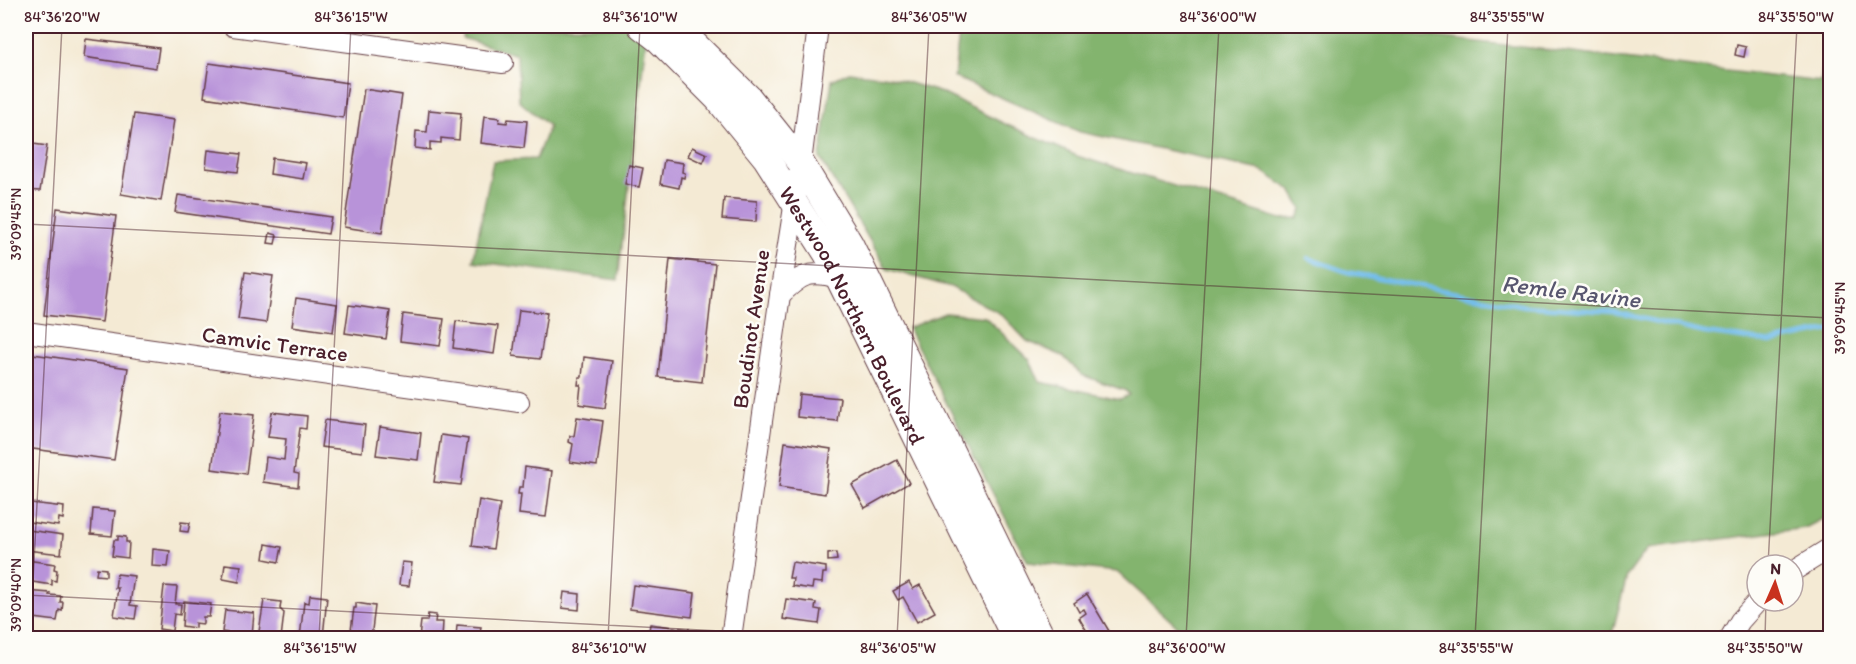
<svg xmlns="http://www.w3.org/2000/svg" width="1856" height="664" font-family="Itim,sans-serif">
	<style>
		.forest { fill: #83b46e; stroke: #666a4c; stroke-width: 1.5 }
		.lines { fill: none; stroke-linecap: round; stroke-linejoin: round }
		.stream { stroke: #73bdec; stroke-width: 4.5 }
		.building { fill: #b893d9 }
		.minor-casing { stroke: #643d44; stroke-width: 22 }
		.major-casing { stroke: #643d44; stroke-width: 28 }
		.minor { stroke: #fff; stroke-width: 20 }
		.major { stroke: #fff; stroke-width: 26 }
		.ticks { fill: none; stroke: #4a1f2b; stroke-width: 1.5; stroke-opacity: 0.45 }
		.labels { text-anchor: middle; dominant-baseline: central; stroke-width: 5; stroke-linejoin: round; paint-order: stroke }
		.street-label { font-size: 22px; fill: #4a1f2b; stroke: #fdfcf7 }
		.water-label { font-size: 24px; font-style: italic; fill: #58566f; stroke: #fdfcf7 }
		.neatline { fill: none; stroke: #4a1f2b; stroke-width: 2 }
		.ticks-label { font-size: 15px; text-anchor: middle; fill: #4a1f2b }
	</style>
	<rect width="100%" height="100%" fill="#fdfcf7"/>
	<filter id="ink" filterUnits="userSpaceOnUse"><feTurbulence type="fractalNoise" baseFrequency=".0167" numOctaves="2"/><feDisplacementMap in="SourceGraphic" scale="12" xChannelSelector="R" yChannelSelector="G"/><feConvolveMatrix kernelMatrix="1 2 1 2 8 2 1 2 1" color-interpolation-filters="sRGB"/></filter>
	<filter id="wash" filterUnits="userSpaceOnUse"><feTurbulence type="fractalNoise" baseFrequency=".008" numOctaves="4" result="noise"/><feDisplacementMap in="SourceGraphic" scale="24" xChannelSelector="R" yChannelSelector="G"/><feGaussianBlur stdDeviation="1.35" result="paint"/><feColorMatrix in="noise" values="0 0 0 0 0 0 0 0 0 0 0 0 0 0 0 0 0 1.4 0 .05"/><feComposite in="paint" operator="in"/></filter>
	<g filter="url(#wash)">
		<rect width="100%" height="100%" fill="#f4ead4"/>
		<g class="forest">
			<polygon points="467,26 641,26 647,31 618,280 473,261 493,161 536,159 549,126 519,101 517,55 462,38"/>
			<polygon points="960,26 1342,26 1821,82 1828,26 1830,26 1830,515 1805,528 1647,549 1627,576 1611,638 1190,638 1117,572 1028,562 908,328 945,313 985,317 1029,359 1040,382 1120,399 1129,395 1126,391 1082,375 1063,356 1027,341 1001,314 951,287 887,269 820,158 832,80 849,72 890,77 942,93 1003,123 1077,156 1281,219 1298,218 1302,209 1291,190 1261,170 1080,132 954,77"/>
		</g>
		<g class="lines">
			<polyline class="stream" points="1308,258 1347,272 1525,306 1615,312 1705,333 1771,342 1830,330"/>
		</g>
		<g id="blocks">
			<g class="building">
				<polygon points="86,39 159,48 156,68 84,57"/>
				<polygon points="1737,45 1746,47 1744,57 1735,55"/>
				<polygon points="209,63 348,83 343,118 204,97"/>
				<polygon points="364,89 402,95 382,233 344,227"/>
				<polygon points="429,110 461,113 459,140 441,138 441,143 430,142 430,150 415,148 416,131 427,132"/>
				<polygon points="134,114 174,120 161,201 121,194"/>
				<polygon points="484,116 500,118 499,122 507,123 508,119 527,121 524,148 481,143"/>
				<polygon points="26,143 47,146 40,191 26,190"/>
				<polygon points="692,147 707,154 703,163 688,156"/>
				<polygon points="208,150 241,154 238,172 206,168"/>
				<polygon points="272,158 306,163 303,179 270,174"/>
				<polygon points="664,160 683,163 682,172 685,173 684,178 681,177 679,188 660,184"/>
				<polygon points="629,165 643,168 639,187 625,184"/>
				<polygon points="178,195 331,217 328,234 175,212"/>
				<polygon points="724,198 757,201 756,222 722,219"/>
				<polygon points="57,208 116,216 102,322 44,315"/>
				<polygon points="270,233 277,235 275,244 268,243"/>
				<polygon points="670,259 715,264 702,382 658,377"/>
				<polygon points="245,272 273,276 266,323 238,319"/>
				<polygon points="296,298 337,304 333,332 292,326"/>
				<polygon points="349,305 390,311 386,339 345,333"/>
				<polygon points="519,310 547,313 540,359 513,356"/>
				<polygon points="403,314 444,319 440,346 400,341"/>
				<polygon points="456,321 498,326 494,354 453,348"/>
				<polygon points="26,353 128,368 114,460 26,448"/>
				<polygon points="584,357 612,361 605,408 579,404 581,385 578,385 579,377 582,377"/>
				<polygon points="799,394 840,398 837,421 797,417"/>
				<polygon points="220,411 254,415 246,474 212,469"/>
				<polygon points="272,412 307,416 306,429 300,428 294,473 299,474 298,487 263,482 266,457 284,460 286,439 268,437"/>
				<polygon points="577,417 603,421 597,466 570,462 573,444 569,442 570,436 574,436"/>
				<polygon points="325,420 365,425 362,452 321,447"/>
				<polygon points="380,427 421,433 418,460 376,455"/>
				<polygon points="441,435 468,439 461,485 434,482"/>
				<polygon points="785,442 831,449 825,494 779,487"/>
				<polygon points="897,460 909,483 865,508 852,485"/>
				<polygon points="525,467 552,471 546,517 519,514 521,494 518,494 519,487 523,487"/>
				<polygon points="479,500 500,504 493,549 472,546"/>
				<polygon points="31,503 64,507 63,519 59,518 58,526 29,522"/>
				<polygon points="93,509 115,511 112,536 91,534"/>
				<polygon points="181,522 190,523 188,532 180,531"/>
				<polygon points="28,530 63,535 61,554 26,550"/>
				<polygon points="118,536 126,537 126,542 129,542 128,558 112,556 114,540 118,540"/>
				<polygon points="266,544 282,547 279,562 264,559"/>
				<polygon points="153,549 170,551 168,567 152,566"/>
				<polygon points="836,553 837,560 828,561 828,554"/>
				<polygon points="26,560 55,564 54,569 57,570 56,581 52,580 52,585 26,581"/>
				<polygon points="402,562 412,563 409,586 399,585"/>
				<polygon points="792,562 826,567 826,573 823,573 822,583 813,582 812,589 792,586 793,578 789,578"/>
				<polygon points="225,564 241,566 239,582 223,579"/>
				<polygon points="97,568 106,569 106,576 96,575"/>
				<polygon points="117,574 134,576 130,605 137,606 135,619 114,616 118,588 115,588"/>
				<polygon points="909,582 913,589 920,585 935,612 917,622 903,597 898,600 893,591"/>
				<polygon points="633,585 695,593 692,617 630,609"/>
				<polygon points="164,586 177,587 175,604 181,604 180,615 174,614 172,631 159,629"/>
				<polygon points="26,591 50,593 49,595 61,596 60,602 63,602 62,611 59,610 57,621 26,617"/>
				<polygon points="564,592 580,594 579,610 562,608"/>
				<polygon points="1087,594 1109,631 1096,638 1091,638 1079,618 1086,613 1084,609 1079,612 1074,603"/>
				<polygon points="310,595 327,597 323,637 300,638 304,602 309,603"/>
				<polygon points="786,599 816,603 815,609 821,610 819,624 783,619"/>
				<polygon points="264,600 281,602 280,609 284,613 281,638 258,638"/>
				<polygon points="184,601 211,604 209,617 203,617 203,624 195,623 195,628 182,626"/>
				<polygon points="356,603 375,606 371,638 350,638 354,608 356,608"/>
				<polygon points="225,610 254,613 252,635 246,635 246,638 228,638 228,633 222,632"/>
				<polygon points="428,614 436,615 435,622 443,622 442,638 419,638 421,621 427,621"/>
				<polygon points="650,624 689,629 687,638 648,638"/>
				<polygon points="457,625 481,627 479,638 456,638"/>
			</g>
		</g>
	</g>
	<g filter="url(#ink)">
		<use href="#blocks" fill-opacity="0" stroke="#643d44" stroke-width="1.5"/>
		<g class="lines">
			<defs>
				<g id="minor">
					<polyline points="233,26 503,63"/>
					<path d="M 780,295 C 802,274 808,270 839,278"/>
					<polyline points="26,332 519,402"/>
					<polyline points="1793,571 1830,548"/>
					<polyline points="731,638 780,295 801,163 818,26"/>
					<polyline points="1730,638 1740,621 1758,601"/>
				</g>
				<g id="major">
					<path id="s1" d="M 641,26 L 659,40 L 717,98 L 766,158 L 827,254 L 1015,638"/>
					<polyline points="676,26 749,98 801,163 850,244 1042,638"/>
				</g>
			</defs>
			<use href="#minor" class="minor-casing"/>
			<use href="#major" class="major-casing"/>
			<use href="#minor" class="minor"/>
			<use href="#major" class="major"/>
		</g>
	</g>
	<path class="ticks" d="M 26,224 L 1830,318M 1768,565 L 1797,26M 26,595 L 856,638M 30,638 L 62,26M 319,638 L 351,26M 608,638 L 640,26M 897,638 L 929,26M 1186,638 L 1219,26M 1475,638 L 1508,26M 1765,638 L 1766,601"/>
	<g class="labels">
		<g class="street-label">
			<text stroke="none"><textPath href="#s1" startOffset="362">Westwood Northern Boulevard</textPath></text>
			<text transform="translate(751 329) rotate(-82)">Boudinot Avenue</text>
			<text transform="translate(275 344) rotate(8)">Camvic Terrace</text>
		</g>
		<g class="water-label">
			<text transform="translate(1571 291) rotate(7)">Remle Ravine</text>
		</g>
	</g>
	<rect width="1856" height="664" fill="none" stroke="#fdfcf7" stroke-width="66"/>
	<g transform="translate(1775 583) rotate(3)"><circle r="28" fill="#fdfcf7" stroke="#b5a4a5" stroke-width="1.5"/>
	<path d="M0-4.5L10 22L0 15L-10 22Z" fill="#c8321e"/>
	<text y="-9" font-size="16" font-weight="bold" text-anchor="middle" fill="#4a1f2b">N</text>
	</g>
	<rect x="33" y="33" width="1790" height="598" class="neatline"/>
	<g class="ticks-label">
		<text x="62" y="22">84°36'20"W</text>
		<text x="351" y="22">84°36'15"W</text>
		<text x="640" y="22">84°36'10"W</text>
		<text x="929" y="22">84°36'05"W</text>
		<text x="1218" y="22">84°36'00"W</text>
		<text x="1507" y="22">84°35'55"W</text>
		<text x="1796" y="22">84°35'50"W</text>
		<text transform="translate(16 224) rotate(-90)" y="5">39°09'45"N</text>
		<text transform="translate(1840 318) rotate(-90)" y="5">39°09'45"N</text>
		<text transform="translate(16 595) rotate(-90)" y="5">39°09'40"N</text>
		<text x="320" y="653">84°36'15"W</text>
		<text x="609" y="653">84°36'10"W</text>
		<text x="898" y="653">84°36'05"W</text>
		<text x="1187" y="653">84°36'00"W</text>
		<text x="1476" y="653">84°35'55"W</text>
		<text x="1765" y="653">84°35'50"W</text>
	</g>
</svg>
